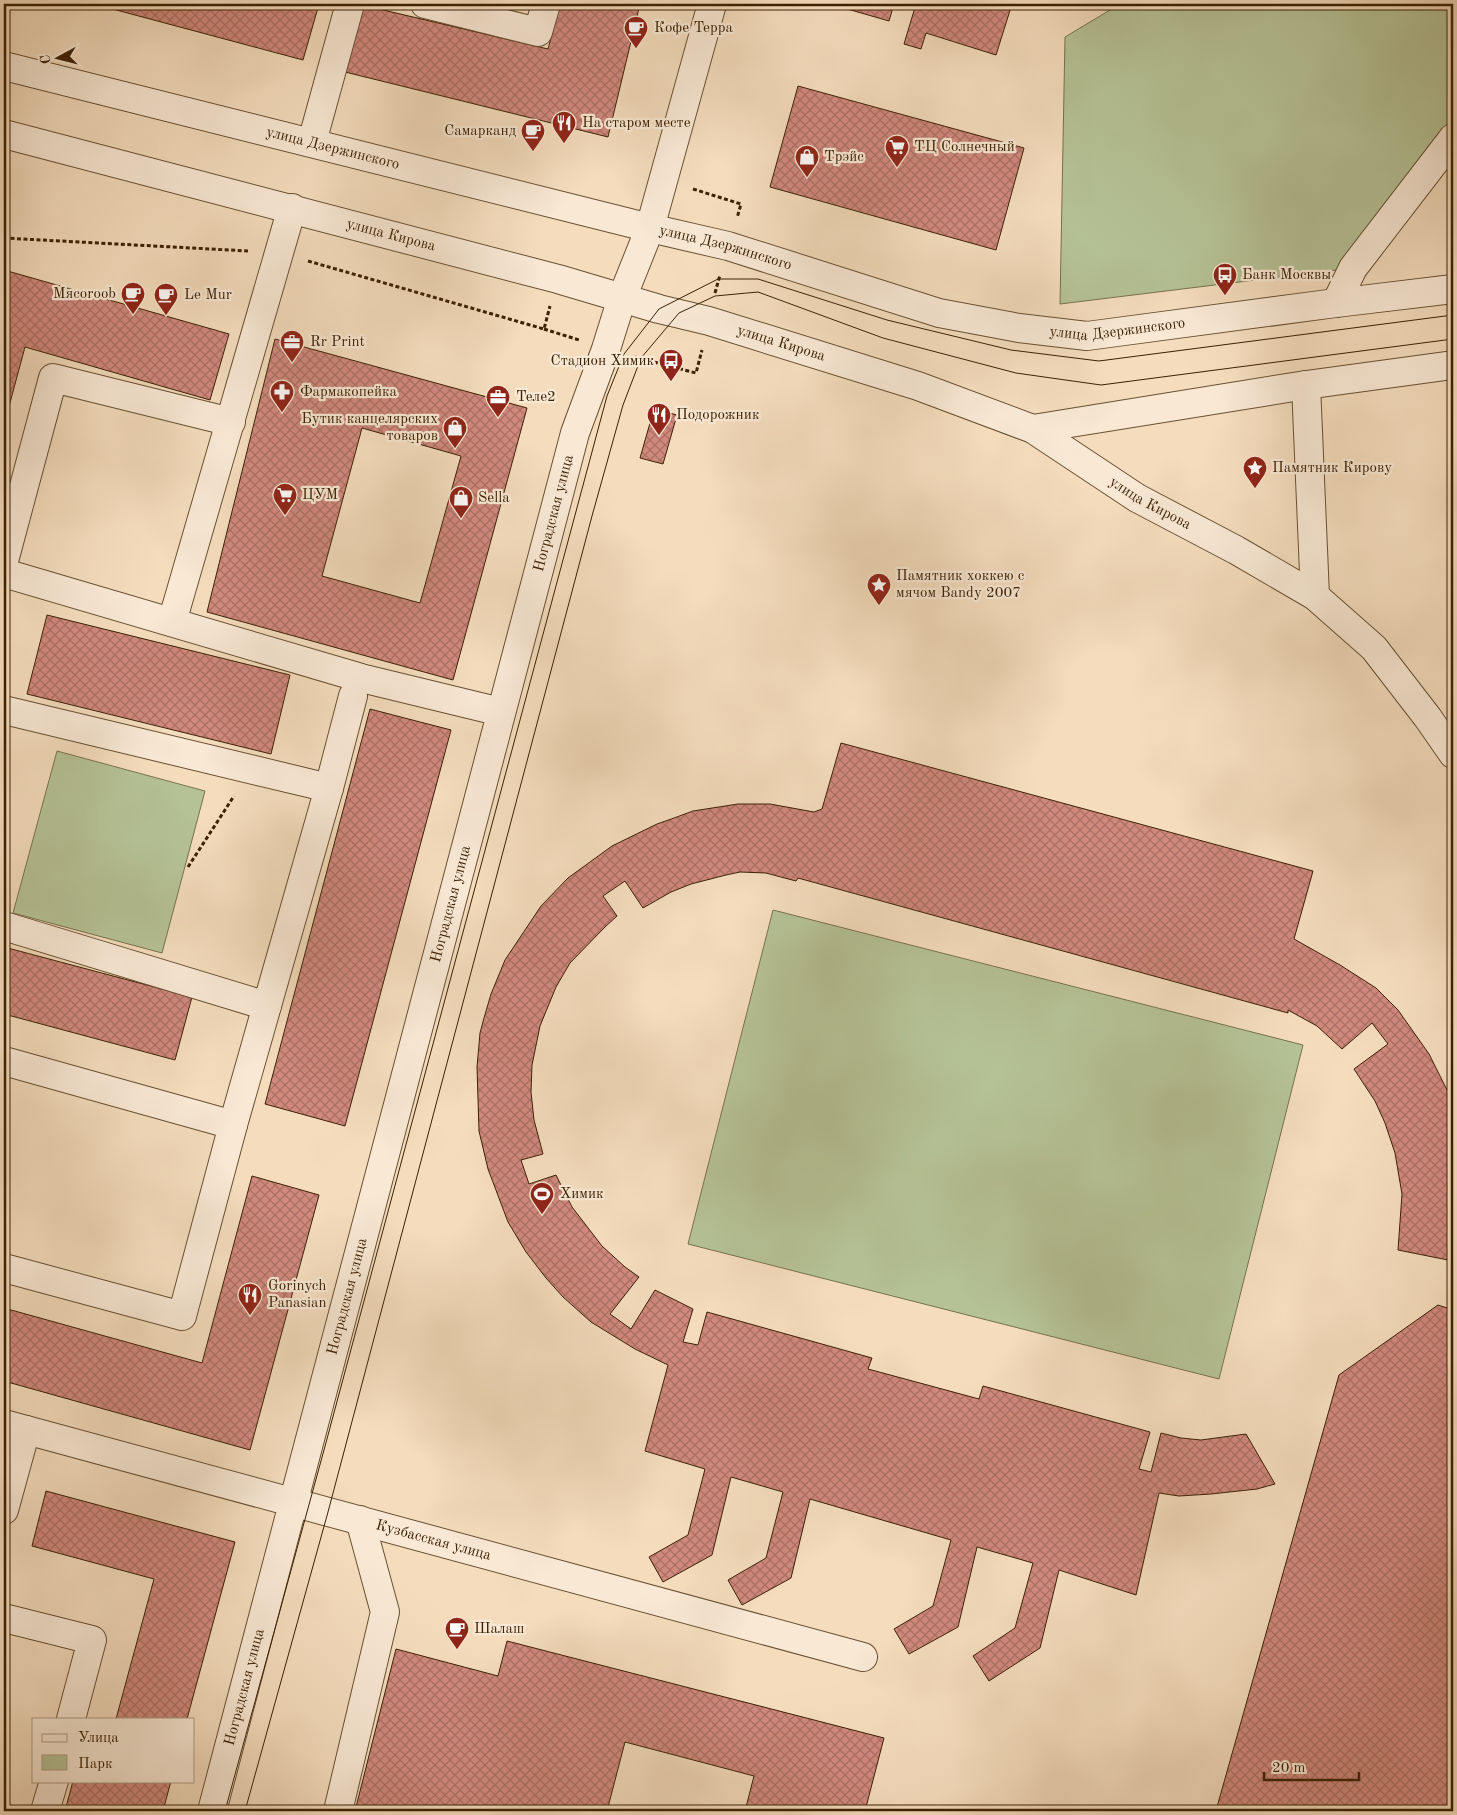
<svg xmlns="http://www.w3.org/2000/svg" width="1457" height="1815" font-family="'Old Standard TT',serif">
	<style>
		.park { fill: #b5c296; stroke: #78724d }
		.building { fill: url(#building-cross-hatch); stroke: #3c2104; fill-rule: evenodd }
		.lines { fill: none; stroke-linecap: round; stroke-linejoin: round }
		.minor-casing { stroke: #6a5032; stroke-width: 30 }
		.path { stroke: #3c2104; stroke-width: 3; stroke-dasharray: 4 2.5; stroke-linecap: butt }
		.minor { stroke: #f8e8d4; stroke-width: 28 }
		.tram { stroke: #3c2104; stroke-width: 1 }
		.labels { text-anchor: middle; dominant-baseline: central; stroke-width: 4.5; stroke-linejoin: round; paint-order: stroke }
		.poi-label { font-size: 15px; fill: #3c2104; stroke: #f8e8d4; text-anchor: start }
		.street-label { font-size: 15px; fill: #3c2104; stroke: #f8e8d4 }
	</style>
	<defs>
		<pattern id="building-cross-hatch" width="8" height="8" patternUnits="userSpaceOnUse" patternTransform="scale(1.25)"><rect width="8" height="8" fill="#d1897e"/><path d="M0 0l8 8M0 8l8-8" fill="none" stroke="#ab7065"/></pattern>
	</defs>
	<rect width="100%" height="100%" fill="#f4dcbd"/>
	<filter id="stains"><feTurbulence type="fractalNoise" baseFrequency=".004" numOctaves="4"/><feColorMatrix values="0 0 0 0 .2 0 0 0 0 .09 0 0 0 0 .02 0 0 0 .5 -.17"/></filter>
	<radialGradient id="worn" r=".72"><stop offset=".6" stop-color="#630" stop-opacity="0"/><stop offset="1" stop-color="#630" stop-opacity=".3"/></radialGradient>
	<g class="park">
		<polygon points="1120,4 1453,4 1453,129 1353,268 1060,304 1065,37"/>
		<polygon points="57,751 205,791 162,953 13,913"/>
		<polygon points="773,910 1303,1045 1219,1379 688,1244"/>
	</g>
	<g class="building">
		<polygon points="94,4 319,4 303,60"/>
		<polygon points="358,4 548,49 560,4 640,4 608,137 337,70"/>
		<polygon points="830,4 894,4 889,21"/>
		<polygon points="916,4 1012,4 996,55 926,33 921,49 904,44"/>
		<polygon points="798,86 1024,148 996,250 770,187"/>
		<polygon points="4,270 229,334 210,400 25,347 4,425"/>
		<path d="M 275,339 L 527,408 L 453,680 L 207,612 ZM 362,428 L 461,456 L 420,603 L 322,576 Z"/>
		<polygon points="654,409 677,415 663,464 640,458"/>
		<polygon points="47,615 290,675 271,754 27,694"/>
		<polygon points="370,709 451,730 345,1126 265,1104"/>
		<polygon points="841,743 1313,871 1294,939 1340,965 1376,988 1398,1010 1429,1054 1453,1102 1453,1261 1398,1250 1402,1194 1395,1153 1385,1123 1375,1101 1354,1069 1388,1044 1372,1023 1342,1049 1317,1026 1288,1010 1288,1013 798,878 796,881 766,873 740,872 726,875 691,884 671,892 643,908 625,881 603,896 617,916 605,927 570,963 556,987 540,1026 532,1065 531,1092 534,1120 543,1154 521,1160 529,1184 556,1175 572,1207 602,1246 625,1267 639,1277 610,1314 631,1329 655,1290 693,1309 683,1342 698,1345 707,1312 872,1358 868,1369 979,1399 983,1386 1150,1432 1139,1469 1151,1472 1161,1433 1181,1438 1201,1440 1246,1434 1275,1484 1257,1489 1211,1494 1179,1496 1159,1493 1136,1595 1059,1570 1040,1648 989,1681 973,1656 1015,1628 1033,1563 977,1547 958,1627 909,1654 894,1629 933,1606 951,1540 810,1499 791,1578 742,1605 728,1580 766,1558 783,1492 731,1477 712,1555 663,1582 649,1557 688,1535 705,1469 645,1451 668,1365 635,1349 591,1322 563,1297 546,1278 526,1252 508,1222 488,1169 479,1131 477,1067 480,1033 484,1018 491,994 505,960 541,906 568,878 612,846 657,824 674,818 693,811 738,804 770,804 814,812 822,809"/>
		<polygon points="4,947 192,997 175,1060 4,1014"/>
		<polygon points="252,1176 319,1195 250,1450 4,1381 4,1308 202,1363"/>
		<polygon points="1438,1305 1453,1310 1453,1811 1219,1811 1217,1807 1339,1375"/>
		<polygon points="46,1491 235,1542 187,1719 116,1719 154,1579 32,1546"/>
		<polygon points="507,1641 884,1738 865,1811 745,1811 754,1776 625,1742 607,1811 355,1811 396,1649 498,1676"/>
		<polygon points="73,1781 92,1781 99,1783 99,1781 171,1781 163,1811 65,1811"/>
	</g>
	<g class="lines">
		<defs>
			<g id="minor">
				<polyline points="425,4 538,32 546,4"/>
				<path id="s1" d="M 4,66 L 650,228 L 728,246 L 939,313 L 1019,328 L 1087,336 L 1336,303 L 1453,289"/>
				<path id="s2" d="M 4,134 L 558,279 L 659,309 L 709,321 L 918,386 L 1033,429 L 1137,498 L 1236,550 L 1315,596 L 1374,648 L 1428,718 L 1453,754"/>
				<polyline points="312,142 350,4"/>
				<polyline points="1336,303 1353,268 1453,138"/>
				<polyline points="1306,385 1315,596"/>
				<polyline points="1033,429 1306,385 1453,365"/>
				<polyline points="4,561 53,378 231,422"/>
				<polyline points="4,573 361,678 501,712"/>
				<polyline points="172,622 292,208"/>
				<polyline points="4,710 329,788"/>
				<polyline points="4,926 267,1006"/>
				<polyline points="4,1061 233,1125"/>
				<polyline points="4,1268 182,1316 233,1125 329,788 353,696"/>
				<path id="s3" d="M 4,1424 L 863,1657"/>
				<polyline points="4,1510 26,1430"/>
				<polyline points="4,1618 92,1640 71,1719"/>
				<polyline points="45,1811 54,1781"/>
				<path id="s4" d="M 212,1811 L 575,433 L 606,349 L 622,298 L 650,228 L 712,4"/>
				<polyline points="338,1811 385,1612 360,1520"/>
			</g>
		</defs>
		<use href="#minor" class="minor-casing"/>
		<g class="path">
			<polyline points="693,189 741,204 737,218"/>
			<polyline points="4,238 248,251"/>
			<polyline points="308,261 544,329 550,306"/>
			<polyline points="715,293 720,275"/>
			<polyline points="544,329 579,340"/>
			<polyline points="635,357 696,373 702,350"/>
			<polyline points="188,867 234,796"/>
		</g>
		<use href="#minor" class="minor"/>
		<g class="tram">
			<polyline points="225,1811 324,1450 607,396 624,354 659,309 718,279 758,279 887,320 1011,350 1099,361 1453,315"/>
			<polyline points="245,1811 328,1512 592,516 623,405 641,358 679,313 715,296 758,292 883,338 1016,373 1101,385 1453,339"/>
		</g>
	</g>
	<defs>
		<symbol id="cafe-pin" viewBox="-11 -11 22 30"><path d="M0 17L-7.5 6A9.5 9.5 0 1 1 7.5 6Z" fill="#8f2418" stroke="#f8e8d4"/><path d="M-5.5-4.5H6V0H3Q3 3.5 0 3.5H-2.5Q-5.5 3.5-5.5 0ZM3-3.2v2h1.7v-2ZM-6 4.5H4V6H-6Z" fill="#fff"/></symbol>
		<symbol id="restaurant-pin" viewBox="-11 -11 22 30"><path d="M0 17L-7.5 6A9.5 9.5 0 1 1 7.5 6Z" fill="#8f2418" stroke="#f8e8d4"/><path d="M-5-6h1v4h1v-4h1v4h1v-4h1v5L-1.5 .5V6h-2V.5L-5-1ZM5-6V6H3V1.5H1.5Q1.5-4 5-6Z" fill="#fff"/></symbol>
		<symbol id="supermarket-pin" viewBox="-11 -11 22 30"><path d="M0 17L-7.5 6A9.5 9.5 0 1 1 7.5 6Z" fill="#8f2418" stroke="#f8e8d4"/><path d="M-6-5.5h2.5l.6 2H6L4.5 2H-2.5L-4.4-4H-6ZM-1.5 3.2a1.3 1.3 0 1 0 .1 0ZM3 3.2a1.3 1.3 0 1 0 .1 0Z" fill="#fff"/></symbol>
		<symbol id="shop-pin" viewBox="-11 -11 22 30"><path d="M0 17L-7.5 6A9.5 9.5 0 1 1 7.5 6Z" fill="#8f2418" stroke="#f8e8d4"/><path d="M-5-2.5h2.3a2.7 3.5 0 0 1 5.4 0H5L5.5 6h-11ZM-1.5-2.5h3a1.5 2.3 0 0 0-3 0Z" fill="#fff"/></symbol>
		<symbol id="bus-pin" viewBox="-11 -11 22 30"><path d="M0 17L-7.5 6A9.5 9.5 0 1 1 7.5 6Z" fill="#8f2418" stroke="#f8e8d4"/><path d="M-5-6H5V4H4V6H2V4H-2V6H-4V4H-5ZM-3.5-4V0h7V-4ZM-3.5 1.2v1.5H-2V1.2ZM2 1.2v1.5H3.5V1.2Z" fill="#fff"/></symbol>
		<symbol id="office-pin" viewBox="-11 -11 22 30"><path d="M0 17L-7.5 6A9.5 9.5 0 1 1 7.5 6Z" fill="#8f2418" stroke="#f8e8d4"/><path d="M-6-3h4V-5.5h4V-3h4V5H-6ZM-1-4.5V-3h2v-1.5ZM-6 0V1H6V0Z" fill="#fff"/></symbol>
		<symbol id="pharmacy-pin" viewBox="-11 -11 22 30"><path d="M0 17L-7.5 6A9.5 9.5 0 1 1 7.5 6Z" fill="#8f2418" stroke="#f8e8d4"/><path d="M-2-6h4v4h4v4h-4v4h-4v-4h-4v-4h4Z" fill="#fff"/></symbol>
		<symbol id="sight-pin" viewBox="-11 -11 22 30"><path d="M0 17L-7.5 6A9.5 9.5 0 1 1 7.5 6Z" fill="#8f2418" stroke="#f8e8d4"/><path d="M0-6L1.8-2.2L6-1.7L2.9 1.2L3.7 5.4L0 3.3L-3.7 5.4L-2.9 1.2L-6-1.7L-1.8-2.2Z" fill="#fff"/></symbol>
		<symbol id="stadium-pin" viewBox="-11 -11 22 30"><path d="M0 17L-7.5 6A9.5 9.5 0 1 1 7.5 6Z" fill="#8f2418" stroke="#f8e8d4"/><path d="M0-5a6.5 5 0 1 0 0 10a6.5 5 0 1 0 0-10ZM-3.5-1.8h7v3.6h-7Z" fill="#fff"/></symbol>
	</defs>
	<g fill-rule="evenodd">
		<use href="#cafe-pin" x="622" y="14" width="28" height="38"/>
		<use href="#restaurant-pin" x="550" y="109" width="28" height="38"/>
		<use href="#cafe-pin" x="519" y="117" width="28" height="38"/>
		<use href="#supermarket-pin" x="883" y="133" width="28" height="38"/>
		<use href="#shop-pin" x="793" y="143" width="28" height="38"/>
		<use href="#bus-pin" x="1211" y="261" width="28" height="38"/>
		<use href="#cafe-pin" x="119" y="280" width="28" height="38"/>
		<use href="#cafe-pin" x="152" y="281" width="28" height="38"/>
		<use href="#office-pin" x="278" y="328" width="28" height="38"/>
		<use href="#bus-pin" x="657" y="347" width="28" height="38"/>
		<use href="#pharmacy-pin" x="268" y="378" width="28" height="38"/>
		<use href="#office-pin" x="484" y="383" width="28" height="38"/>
		<use href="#restaurant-pin" x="645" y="401" width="28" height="38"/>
		<use href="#shop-pin" x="441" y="414" width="28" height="38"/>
		<use href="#sight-pin" x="1241" y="454" width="28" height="38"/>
		<use href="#supermarket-pin" x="271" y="481" width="28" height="38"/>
		<use href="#shop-pin" x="447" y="484" width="28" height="38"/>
		<use href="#sight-pin" x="865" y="571" width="28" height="38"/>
		<use href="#stadium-pin" x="528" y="1180" width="28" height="38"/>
		<use href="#restaurant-pin" x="236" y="1281" width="28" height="38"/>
		<use href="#cafe-pin" x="443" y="1615" width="28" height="38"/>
	</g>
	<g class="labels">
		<g class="poi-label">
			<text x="654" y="28">Кофе Терра</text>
			<text x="582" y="123">На старом месте</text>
			<text x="516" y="131" text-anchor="end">Самарканд</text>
			<text x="914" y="147">ТЦ Солнечный</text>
			<text x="824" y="157">Трэйс</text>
			<text x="1242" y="275">Банк Москвы</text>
			<text x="116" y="294" text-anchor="end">Мясоroob</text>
			<text x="184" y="295">Le Mur</text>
			<text x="310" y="342">Rr Print</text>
			<text x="654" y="361" text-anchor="end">Стадион Химик</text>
			<text x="300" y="392">Фармакопейка</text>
			<text x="516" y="397">Теле2</text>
			<text x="676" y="415">Подорожник</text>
			<text x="438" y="419" text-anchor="end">Бутик канцелярских<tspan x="438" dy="17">товаров</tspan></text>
			<text x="1272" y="468">Памятник Кирову</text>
			<text x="302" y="495">ЦУМ</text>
			<text x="478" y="498">Sella</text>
			<text x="896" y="576">Памятник хоккею с<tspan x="896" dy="17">мячом Bandy 2007</tspan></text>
			<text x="560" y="1194">Химик</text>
			<text x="268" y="1286">Gorinych<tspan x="268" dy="17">Panasian</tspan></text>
			<text x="474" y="1629">Шалаш</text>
		</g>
		<g class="street-label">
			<text stroke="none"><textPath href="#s1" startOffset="339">улица Дзержинского</textPath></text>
			<text stroke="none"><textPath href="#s2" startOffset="400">улица Кирова</textPath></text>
			<text stroke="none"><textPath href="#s1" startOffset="744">улица Дзержинского</textPath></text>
			<text stroke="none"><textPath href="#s1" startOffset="1148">улица Дзержинского</textPath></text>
			<text stroke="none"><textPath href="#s2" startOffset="805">улица Кирова</textPath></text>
			<text stroke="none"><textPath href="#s2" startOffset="1210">улица Кирова</textPath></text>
			<text stroke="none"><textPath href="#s4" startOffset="1342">Ноградская улица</textPath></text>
			<text stroke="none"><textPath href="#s4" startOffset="938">Ноградская улица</textPath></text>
			<text stroke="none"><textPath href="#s4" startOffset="532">Ноградская улица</textPath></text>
			<text stroke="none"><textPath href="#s3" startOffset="445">Кузбасская улица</textPath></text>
			<text stroke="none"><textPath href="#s4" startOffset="128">Ноградская улица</textPath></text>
		</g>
	</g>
	<rect width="1457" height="1815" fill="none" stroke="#f4dcbd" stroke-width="20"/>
	<rect x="5" y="5" width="1447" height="1805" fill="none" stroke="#3c2104" stroke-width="2.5"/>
	<rect x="10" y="10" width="1437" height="1795" fill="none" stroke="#3c2104"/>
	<rect x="32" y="1718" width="162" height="65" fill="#f8e8d4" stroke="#ad9881"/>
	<rect x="42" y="1734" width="25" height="8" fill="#f8e8d4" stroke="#ad9881"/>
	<text x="78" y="1742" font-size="15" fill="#3c2104">Улица</text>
	<rect x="42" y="1755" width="25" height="15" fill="#b5c296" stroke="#ad9881"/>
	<text x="78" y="1768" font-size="15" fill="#3c2104">Парк</text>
	<g transform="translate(58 58) rotate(263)" stroke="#f8e8d4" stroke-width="4" paint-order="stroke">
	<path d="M0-4L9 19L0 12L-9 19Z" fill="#3c2104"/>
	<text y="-8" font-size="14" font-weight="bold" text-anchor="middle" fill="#3c2104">С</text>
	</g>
	<path d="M1264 1772v8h95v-8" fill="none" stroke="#3c2104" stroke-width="2.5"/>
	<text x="1272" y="1772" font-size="15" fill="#3c2104" stroke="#f8e8d4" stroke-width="4" paint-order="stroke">20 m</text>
	<rect width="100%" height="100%" filter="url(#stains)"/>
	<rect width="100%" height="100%" fill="url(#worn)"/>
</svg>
